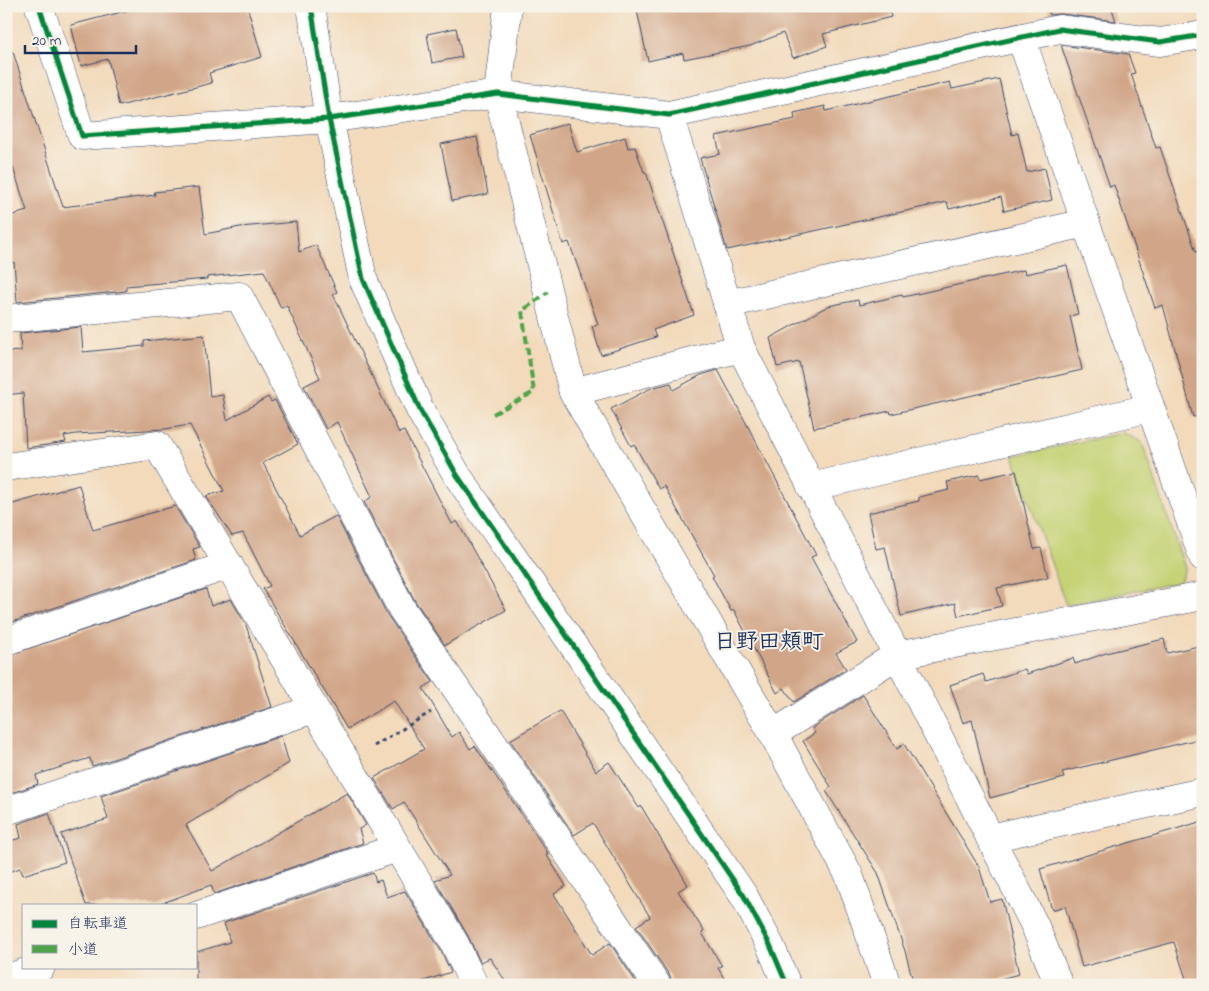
<svg xmlns="http://www.w3.org/2000/svg" width="1209" height="991" font-family="'Indie Flower','Klee One',sans-serif">
	<style>
		.green { fill: #c5d274; stroke: #708069 }
		.building { fill: #d1a688 }
		.lines { fill: none; stroke-linecap: round; stroke-linejoin: round }
		.street-casing { stroke: #3b496c; stroke-width: 29 }
		.secondary-casing { stroke: #3b496c; stroke-width: 29 }
		.path { stroke: #3b496c; stroke-width: 3; stroke-dasharray: 4 4; stroke-linecap: butt }
		.street { stroke: #fff; stroke-width: 28 }
		.secondary { stroke: #fff; stroke-width: 28 }
		.quiet { stroke: #4fa44a; stroke-width: 4; stroke-dasharray: 8 4; stroke-linecap: butt }
		.cycleway-casing { stroke: #f7f3e8; stroke-width: 8 }
		.cycleway { stroke: #00873e; stroke-width: 5 }
		.labels { text-anchor: middle; dominant-baseline: central; stroke-width: 4; stroke-linejoin: round; paint-order: stroke }
		.neighbourhood-label { font-size: 22px; font-weight: bold; fill: #1b2f5e; stroke: #f7f3e8 }
	</style>
	<rect width="100%" height="100%" fill="#f7f3e8"/>
	<filter id="ink" filterUnits="userSpaceOnUse"><feTurbulence type="fractalNoise" baseFrequency=".02" numOctaves="2"/><feDisplacementMap in="SourceGraphic" scale="10" xChannelSelector="R" yChannelSelector="G"/><feConvolveMatrix kernelMatrix="1 2 1 2 8 2 1 2 1" color-interpolation-filters="sRGB"/></filter>
	<filter id="wash" filterUnits="userSpaceOnUse"><feTurbulence type="fractalNoise" baseFrequency=".0096" numOctaves="4" result="noise"/><feDisplacementMap in="SourceGraphic" scale="20" xChannelSelector="R" yChannelSelector="G"/><feGaussianBlur stdDeviation="1.12" result="paint"/><feColorMatrix in="noise" values="0 0 0 0 0 0 0 0 0 0 0 0 0 0 0 0 0 1.4 0 .05"/><feComposite in="paint" operator="in"/></filter>
	<g filter="url(#wash)">
		<rect width="100%" height="100%" fill="#f2dabb"/>
		<polygon class="green" points="1123,433 1142,442 1185,568 1180,582 1066,605 1013,456"/>
		<g id="blocks">
			<g class="building">
				<polygon points="145,6 247,6 262,57 209,73 212,83 119,106 108,59 81,66 71,25"/>
				<polygon points="636,6 889,6 891,17 823,34 827,46 793,58 783,33 750,46 684,59 683,53 648,61"/>
				<polygon points="1047,6 1111,6 1116,21 1061,14 1050,15"/>
				<polygon points="456,28 462,57 432,63 427,34"/>
				<polygon points="1061,45 1128,54 1135,73 1131,74 1156,148 1160,147 1196,252 1203,250 1203,416 1193,417 1163,305 1155,308 1114,185 1110,187"/>
				<polygon points="13,52 63,207 155,195 154,192 199,187 205,234 240,227 296,222 299,252 316,245 337,292 333,294 399,433 404,431 452,524 457,521 506,610 445,645 415,601 364,502 372,497 337,422 326,429 304,386 320,378 287,306 281,308 264,271 207,277 207,279 126,286 126,291 17,302 14,262 6,264 6,217 27,211 6,146 6,53"/>
				<polygon points="999,79 1012,135 1018,133 1027,172 1045,168 1052,200 1004,211 1001,197 949,209 947,202 727,250 700,158 720,154 716,136 795,119 794,113 825,106 826,111 950,82 952,89"/>
				<polygon points="568,123 577,152 625,137 628,148 635,147 644,172 646,172 694,315 653,330 656,337 601,355 592,326 598,324 569,242 563,244 530,135"/>
				<polygon points="477,137 488,194 452,201 441,144"/>
				<polygon points="1067,265 1078,314 1070,316 1082,370 891,414 890,411 814,428 799,362 777,367 770,338 828,306 858,300 859,305 902,295 903,297 1024,270 1025,274"/>
				<polygon points="81,327 83,352 144,346 144,341 204,335 210,397 223,395 227,420 268,397 271,402 275,400 298,444 263,463 300,535 336,516 388,616 433,682 423,688 452,737 459,732 470,749 475,746 548,853 546,854 566,886 554,894 592,955 610,943 638,985 508,985 490,958 480,962 468,936 435,880 450,875 404,802 393,809 374,778 424,749 394,701 347,729 263,589 270,586 243,533 232,536 206,496 224,491 190,425 165,429 76,434 64,436 66,442 26,448 23,393 6,395 6,352 21,351 20,333"/>
				<polygon points="718,370 816,555 811,557 857,642 836,653 846,669 794,702 784,688 777,693 734,610 731,611 712,576 714,575 664,486 659,489 634,444 631,446 611,409 651,388 671,383 673,390 701,375"/>
				<polygon points="1016,471 1034,549 1041,548 1048,577 997,588 1002,606 958,616 955,603 901,616 885,547 876,549 868,513 919,501 919,497 949,490 947,482 979,475 980,479"/>
				<polygon points="79,485 93,530 175,506 200,547 193,549 196,560 6,624 6,506"/>
				<polygon points="206,589 211,606 231,599 246,625 272,707 92,766 90,758 36,775 38,784 8,794 6,656"/>
				<polygon points="1164,639 1167,653 1203,645 1203,738 1062,772 1064,778 990,798 972,720 963,723 950,685 983,674 986,682 1025,669 1027,674 1073,658 1075,664 1106,653"/>
				<polygon points="863,695 897,749 904,744 979,867 990,902 1002,899 1019,974 976,985 914,985 905,951 878,873 826,791 831,787 803,741 815,733 812,728"/>
				<polygon points="560,711 596,771 609,762 639,808 641,806 688,885 678,891 704,931 702,933 722,966 718,968 728,985 672,985 670,976 636,926 650,917 593,823 574,835 510,740"/>
				<polygon points="281,736 289,763 186,825 212,871 347,793 366,825 359,829 363,843 214,894 211,885 157,905 86,905 61,834 108,819 101,796"/>
				<polygon points="49,813 65,862 23,875 20,868 6,873 6,842 21,838 18,824"/>
				<polygon points="1203,821 1203,985 1188,985 1174,942 1082,967 1065,906 1052,910 1040,869"/>
				<polygon points="373,873 376,882 381,880 387,897 405,891 441,951 451,972 412,985 196,985 196,952 230,942 224,923"/>
			</g>
		</g>
	</g>
	<g filter="url(#ink)">
		<use href="#blocks" fill-opacity="0" stroke="#3b496c" stroke-width="1"/>
		<g class="lines">
			<defs>
				<g id="street">
					<polyline points="39,6 82,136 329,119 498,94 669,115 1059,29 1160,42 1203,35"/>
					<polyline points="508,6 498,94 573,392 773,734 849,875 887,985"/>
					<polyline points="1021,38 1203,557"/>
					<polyline points="669,115 741,348 1035,926 1059,985"/>
					<polyline points="727,304 1086,223"/>
					<polyline points="6,319 239,296 402,609 657,985"/>
					<polyline points="573,392 741,348"/>
					<polyline points="6,467 157,445 455,944 474,985"/>
					<polyline points="811,487 1150,408"/>
					<polyline points="6,641 229,565"/>
					<polyline points="773,734 897,655 1203,596"/>
					<polyline points="6,811 314,709"/>
					<polyline points="990,838 1203,792"/>
					<polyline points="196,916 397,848"/>
					<polyline points="11,977 41,967"/>
				</g>
				<polyline id="secondary" points="311,6 329,119 363,279 420,410 457,475 744,896 770,945 787,985"/>
			</defs>
			<use href="#street" class="street-casing"/>
			<use href="#secondary" class="secondary-casing"/>
			<polyline class="path" points="374,746 431,712"/>
			<use href="#street" class="street"/>
			<use href="#secondary" class="secondary"/>
			<polyline class="quiet" points="493,414 534,392 522,311 548,292"/>
			<defs>
				<g id="cycleway">
					<polyline points="39,6 82,136 329,119 498,94 669,115 1059,29 1160,42 1203,35"/>
					<polyline points="311,6 329,119 363,279 420,410 457,475 744,896 770,945 787,985"/>
				</g>
			</defs>
			<use href="#cycleway" class="cycleway-casing"/>
			<use href="#cycleway" class="cycleway"/>
		</g>
	</g>
	<g class="labels">
		<g class="neighbourhood-label">
			<text x="769" y="643">日野田頬町</text>
		</g>
	</g>
	<rect width="1209" height="991" fill="none" stroke="#f7f3e8" stroke-width="25"/>
	<rect x="22" y="904" width="175" height="65" fill="#f7f3e8" stroke="#9fa5b1"/>
	<rect x="32" y="920" width="25" height="8" fill="#00873e" stroke="#9fa5b1"/>
	<text x="68" y="928" font-size="15" fill="#1b2f5e">自転車道</text>
	<rect x="32" y="945" width="25" height="8" fill="#4fa44a" stroke="#9fa5b1"/>
	<text x="68" y="954" font-size="15" fill="#1b2f5e">小道</text>
	<path d="M25 45v8h111v-8" fill="none" stroke="#1b2f5e" stroke-width="2.5"/>
	<text x="32" y="45" font-size="15" fill="#1b2f5e" stroke="#f7f3e8" stroke-width="4" paint-order="stroke">20 m</text>
</svg>
